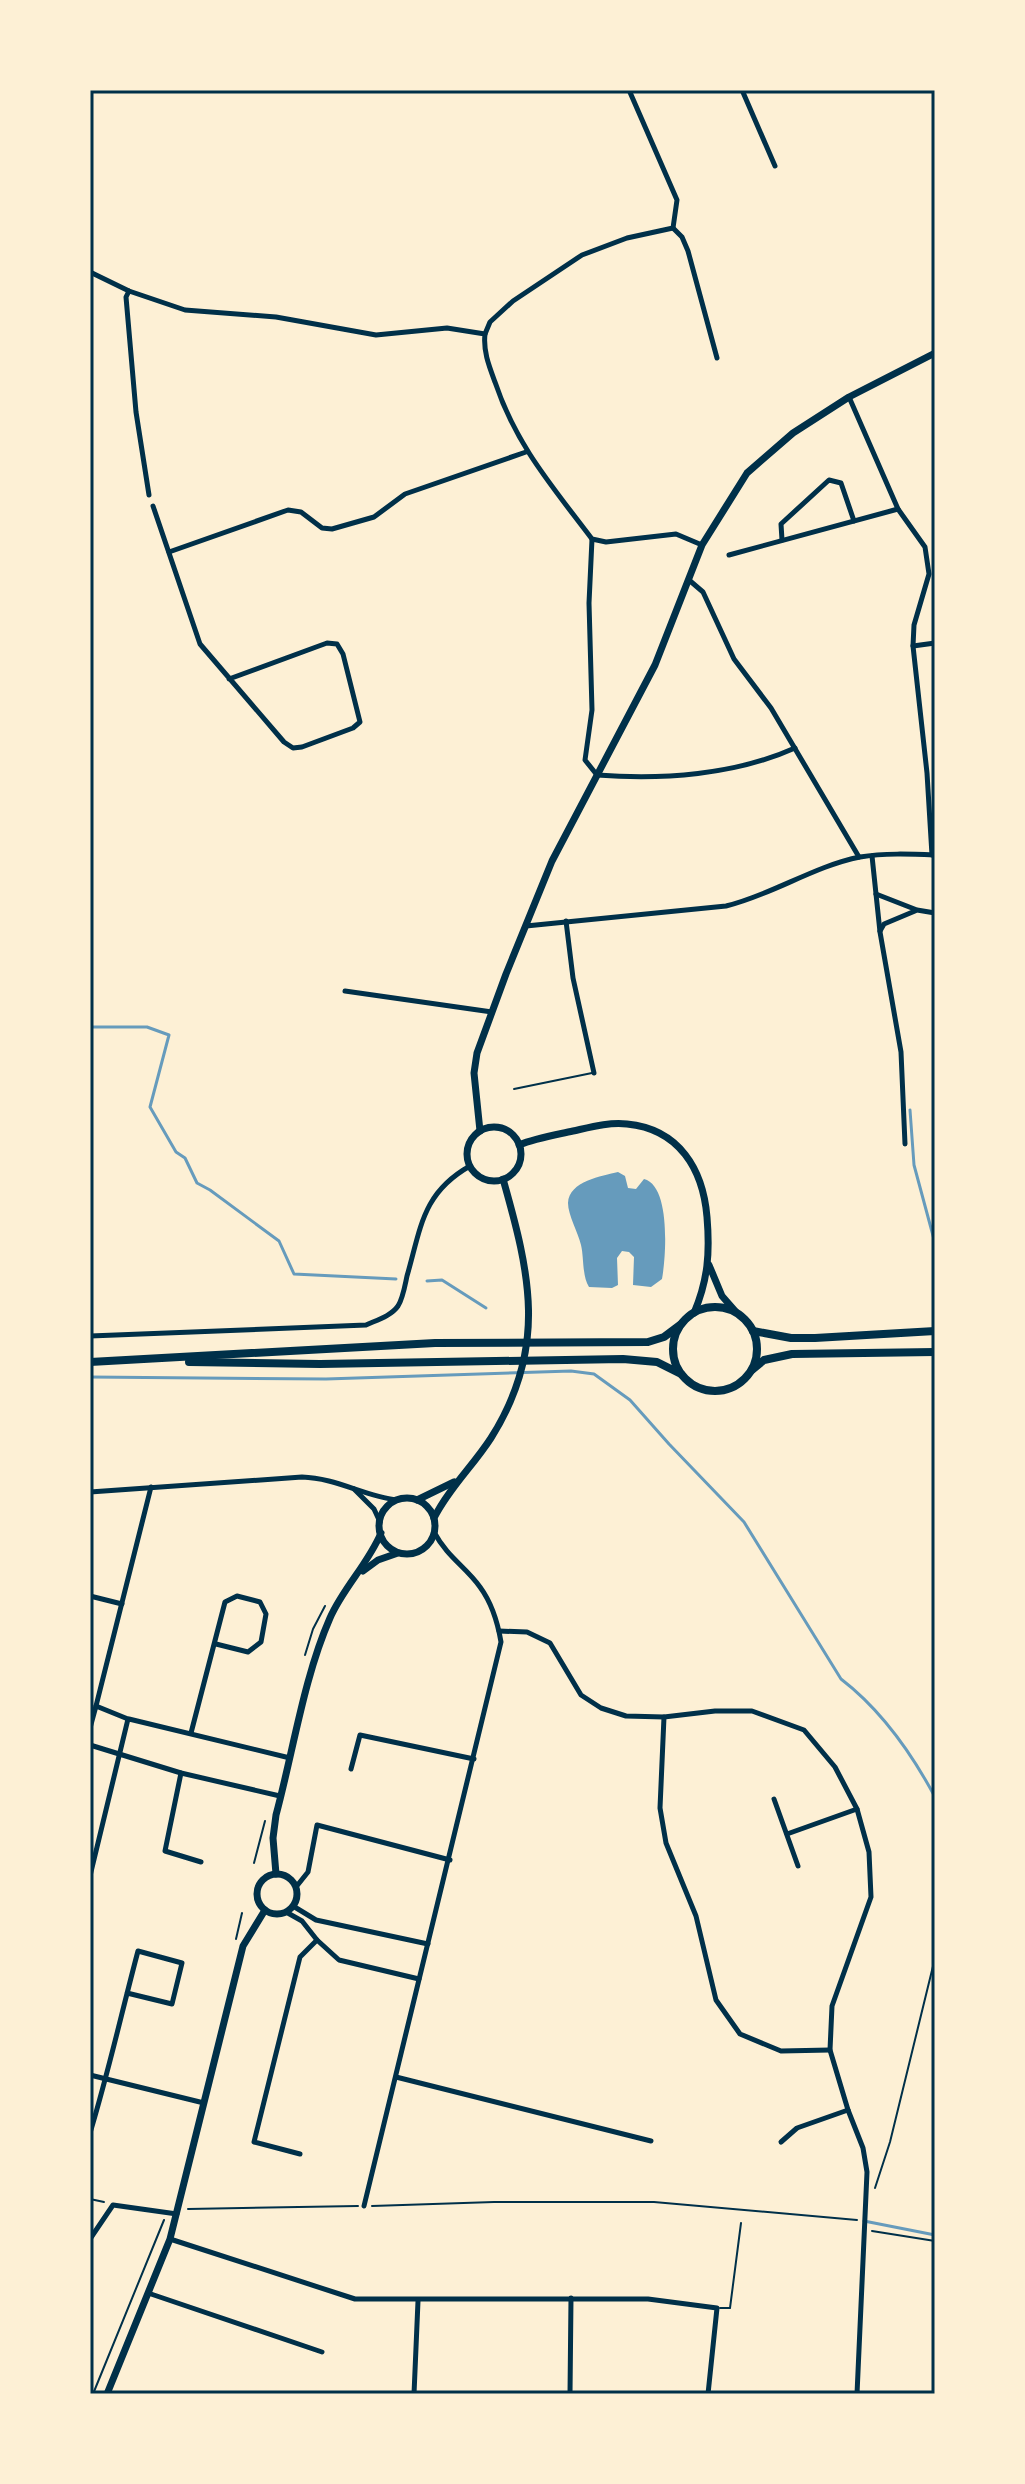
<svg xmlns="http://www.w3.org/2000/svg" width="1025" height="2484" font-family="Inter,sans-serif">
	<style>
		.water { fill: #669bbc }
		.lines { fill: none; stroke-linecap: round; stroke-linejoin: round }
		.stream { stroke: #669bbc; stroke-width: 3 }
		.path { stroke: #003049; stroke-width: 2 }
		.service { stroke: #003049; stroke-width: 2 }
		.minor { stroke: #003049; stroke-width: 5 }
		.secondary { stroke: #003049; stroke-width: 7 }
		.primary { stroke: #003049; stroke-width: 8 }
		.neatline { fill: none; stroke: #003049; stroke-width: 3 }
	</style>
	<rect width="100%" height="100%" fill="#fdf0d5"/>
	<path class="water" d="M 618,1172 L 625,1176 L 628,1188 L 636,1189 L 644,1179 C 671,1186 666,1257 662,1279 L 651,1287 L 633,1285 L 634,1257 L 629,1252 L 622,1251 L 617,1258 L 618,1285 L 612,1288 L 589,1287 C 582,1276 584,1257 581,1245 C 578,1232 568,1215 568,1203 C 569,1181 602,1176 618,1172 Z"/>
	<g class="lines">
		<g class="stream">
			<polyline points="90,1027 147,1027 169,1035 150,1107 176,1152 185,1158 197,1183 210,1190 279,1241 294,1274 396,1279"/>
			<polyline points="910,1110 914,1165 935,1243"/>
			<polyline points="427,1281 442,1280 486,1308"/>
			<path d="M 90,1377 L 326,1379 L 571,1371 L 594,1374 L 630,1400 L 669,1444 L 744,1522 L 841,1679 C 880,1709 912,1754 935,1797"/>
			<polyline points="864,2221 935,2235"/>
		</g>
		<g class="path">
			<polyline points="305,1655 313,1629 325,1606"/>
			<polyline points="254,1863 265,1821"/>
			<polyline points="236,1939 242,1913"/>
			<polyline points="875,2188 890,2142 935,1958"/>
			<polyline points="90,2199 104,2202"/>
			<polyline points="372,2206 494,2202 654,2202 857,2220"/>
			<polyline points="188,2209 358,2206"/>
			<polyline points="872,2231 935,2241"/>
			<polyline points="93,2394 164,2220"/>
		</g>
		<g class="service">
			<polyline points="514,1089 592,1073"/>
			<polyline points="720,2308 730,2308 741,2223"/>
		</g>
		<g class="minor">
			<polyline points="742,90 775,166"/>
			<polyline points="673,228 682,237 688,251 717,358"/>
			<path d="M 90,272 L 129,291 L 185,310 L 276,317 L 376,335 L 447,328 L 485,334 C 483,351 489,366 495,382 C 516,445 552,486 592,539 L 606,542 L 676,534 L 702,545"/>
			<polyline points="129,291 126,297 136,412 149,495"/>
			<polyline points="485,334 490,322 513,301 582,255 627,238 673,228 677,200 629,90"/>
			<polyline points="849,397 898,509 925,547 929,574 914,625 913,646 927,773 932,855"/>
			<polyline points="153,506 200,644 284,742 293,748 302,747 353,728 360,722 343,654 337,644 327,643 229,679"/>
			<path d="M 592,539 L 589,603 L 592,710 L 585,760 L 597,775 C 662,780 735,775 795,748"/>
			<polyline points="782,540 781,524 829,480 841,483 854,521"/>
			<polyline points="169,552 288,510 301,512 322,528 332,529 374,517 405,494 526,452"/>
			<polyline points="729,555 898,509"/>
			<polyline points="689,580 703,592 734,659 771,708 859,857"/>
			<polyline points="913,646 935,643"/>
			<polyline points="872,856 880,932 901,1052 905,1144"/>
			<polyline points="876,894 917,910 935,913"/>
			<polyline points="566,921 573,978 594,1073"/>
			<path d="M 526,926 L 726,906 C 772,895 814,866 860,857 C 884,853 910,854 935,855"/>
			<polyline points="880,931 884,924 915,911"/>
			<polyline points="345,991 492,1012"/>
			<path d="M 90,1336 L 366,1325 C 377,1320 391,1316 398,1306 C 403,1298 405,1285 407,1276 C 421,1228 422,1193 470,1166"/>
			<polyline points="354,1489 374,1509 380,1522"/>
			<path d="M 90,1492 L 302,1477 C 336,1478 364,1496 397,1500"/>
			<polyline points="90,1596 122,1604"/>
			<polyline points="499,1631 527,1632 550,1643 581,1695 601,1708 626,1716 664,1717 715,1711 752,1711 804,1730 835,1767 857,1809 869,1852 871,1897 832,2006 830,2050 848,2110 863,2148 867,2172 857,2394"/>
			<polyline points="96,1706 151,1487"/>
			<polyline points="664,1717 660,1808 666,1843 696,1916 716,2000 740,2034 781,2051 830,2050"/>
			<polyline points="129,1719 290,1758"/>
			<polyline points="90,1728 96,1706 128,1719 90,1876"/>
			<polyline points="191,1733 225,1602 237,1596 260,1602 266,1614 261,1642 248,1652 216,1644"/>
			<polyline points="90,1745 181,1773 280,1796"/>
			<polyline points="351,1769 360,1735 474,1759"/>
			<polyline points="181,1773 165,1851 201,1862"/>
			<polyline points="774,1799 798,1866"/>
			<polyline points="787,1834 857,1809"/>
			<polyline points="296,1887 308,1872 317,1825 450,1860"/>
			<polyline points="293,1906 316,1920 428,1944"/>
			<polyline points="286,1912 302,1921 317,1940 339,1960 419,1979"/>
			<polyline points="90,2075 204,2103"/>
			<polyline points="396,2077 651,2141"/>
			<path d="M 90,2133 C 108,2074 122,2011 138,1951 L 182,1963 L 172,2004 L 127,1993"/>
			<polyline points="781,2142 797,2128 848,2110"/>
			<polyline points="300,2154 254,2142 300,1957 317,1940"/>
			<path d="M 364,2206 L 501,1642 C 498,1624 491,1602 480,1587 C 465,1566 448,1558 434,1532"/>
			<polyline points="90,2239 113,2205 177,2214"/>
			<polyline points="170,2239 355,2299 648,2299 717,2308 708,2394"/>
			<polyline points="148,2293 322,2352"/>
			<polyline points="414,2394 418,2301"/>
			<polyline points="570,2394 571,2298"/>
		</g>
		<g class="secondary">
			<circle cx="494" cy="1154" r="27"/>
			<polyline points="480,1131 474,1073 477,1053 506,974 552,861 655,665 702,545 747,473 793,433 849,397 935,353"/>
			<path d="M 519,1145 C 536,1138 555,1135 573,1131 C 591,1127 609,1122 627,1124 C 679,1129 703,1169 707,1217 C 710,1253 708,1280 694,1313"/>
			<polyline points="709,1265 722,1296 736,1312"/>
			<circle cx="407" cy="1526" r="28"/>
			<polyline points="417,1500 454,1482"/>
			<path d="M 434,1518 C 449,1488 473,1466 491,1438 C 548,1348 530,1274 503,1179"/>
			<polyline points="363,1571 378,1560 398,1553"/>
			<circle cx="277" cy="1894" r="20"/>
			<path d="M 276,1874 L 273,1838 L 276,1815 C 293,1752 304,1677 330,1618 C 343,1588 368,1564 381,1533"/>
			<polyline points="107,2394 170,2239 243,1946 265,1910"/>
		</g>
		<g class="primary">
			<circle cx="715" cy="1349" r="42"/>
			<polyline points="753,1331 791,1338 815,1338 935,1331"/>
			<polyline points="90,1362 435,1343 648,1342 664,1337 680,1325"/>
			<polyline points="189,1362 320,1364 623,1359 657,1362 681,1374"/>
			<polyline points="752,1370 764,1360 792,1354 935,1352"/>
		</g>
	</g>
	<rect width="1025" height="2484" fill="none" stroke="#fdf0d5" stroke-width="184"/>
	<rect x="92" y="92" width="841" height="2300" class="neatline"/>
</svg>
